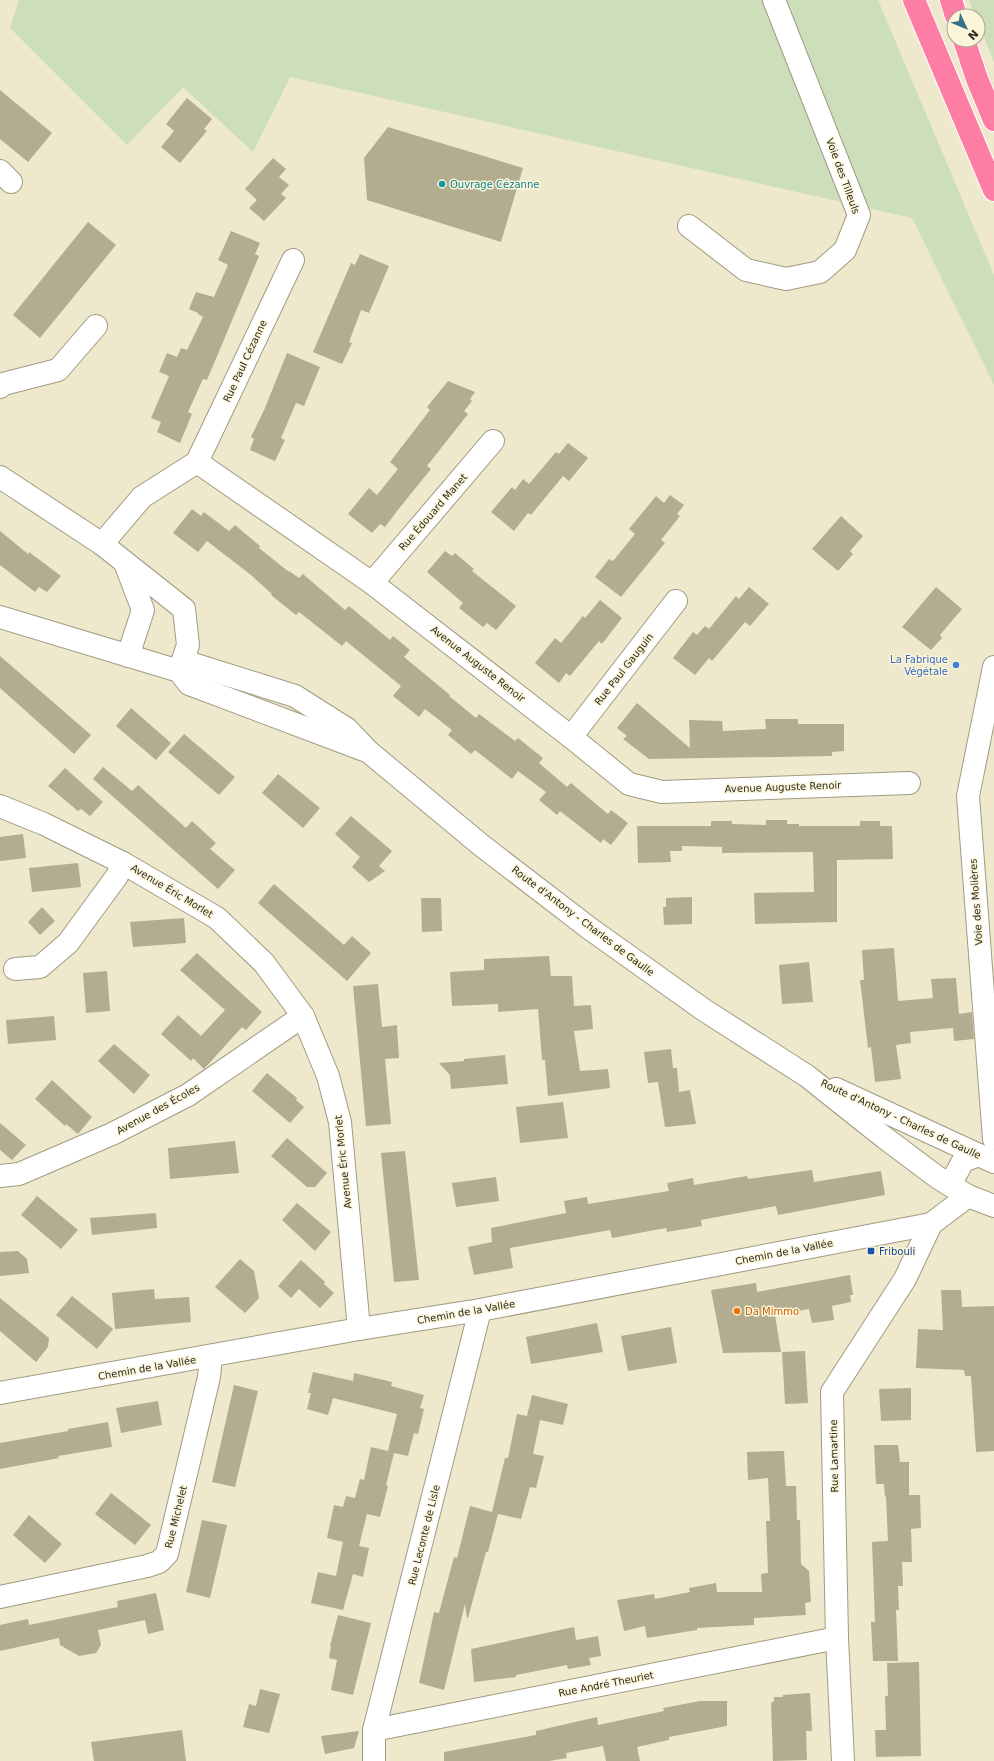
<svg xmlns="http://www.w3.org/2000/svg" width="994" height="1761" font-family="'DejaVu Sans',sans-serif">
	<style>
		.green { fill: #cddfba }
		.building { fill: #b2ac91 }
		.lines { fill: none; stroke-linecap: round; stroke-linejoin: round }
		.minor-casing { stroke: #a19b81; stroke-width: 24 }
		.highway-casing { stroke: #fff; stroke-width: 24 }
		.minor { stroke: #fff; stroke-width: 22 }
		.highway { stroke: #fd7da4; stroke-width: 22 }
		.culture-dot { fill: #0f9aa8; stroke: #fbf5d9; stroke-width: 1.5 }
		.shop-dot { fill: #3f7fe0; stroke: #fbf5d9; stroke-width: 1.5 }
		.transit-dot { fill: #1a4fb4; stroke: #fbf5d9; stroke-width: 1.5 }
		.food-dot { fill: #e8710a; stroke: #fbf5d9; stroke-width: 1.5 }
		.labels { text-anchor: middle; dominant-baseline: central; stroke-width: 3; stroke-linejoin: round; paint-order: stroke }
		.street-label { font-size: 10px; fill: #2d2a20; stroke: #fbf5d9 }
		.culture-label { font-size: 10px; fill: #0d838f; stroke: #fbf5d9; text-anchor: start }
		.shop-label { font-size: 10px; fill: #366cbe; stroke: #fbf5d9; text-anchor: end }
		.transit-label { font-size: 10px; fill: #164399; stroke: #fbf5d9; text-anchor: start }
		.food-label { font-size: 10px; fill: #c56008; stroke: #fbf5d9; text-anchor: start }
	</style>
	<rect width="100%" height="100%" fill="#eee8cc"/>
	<g class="green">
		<polygon points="19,0 878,0 994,275 994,385 912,218 290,77 253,152 183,87 127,145 10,28"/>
		<polygon points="969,0 994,0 994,62 978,22 978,16 975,16"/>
	</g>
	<g class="building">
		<polygon points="0,90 52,133 28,162 0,139"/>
		<polygon points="187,98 212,119 204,129 207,131 180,163 161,147 174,131 166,124"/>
		<polygon points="388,127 523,168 501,242 367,200 364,158"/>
		<polygon points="273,158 286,169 279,177 289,185 281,194 286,198 264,221 249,208 257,200 245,189"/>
		<polygon points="88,222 116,245 40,338 13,315"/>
		<polygon points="231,231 260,243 255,254 259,256 207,380 203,379 188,412 192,414 180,443 157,432 161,422 151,418 169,376 159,372 167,353 177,357 181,348 187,350 203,317 198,314 198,313 189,309 196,292 214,297 228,265 218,260"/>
		<polygon points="360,254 389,266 369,313 361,310 349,342 352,343 342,364 313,352 351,263 355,265"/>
		<polygon points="287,353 320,367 304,406 296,403 281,438 285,440 275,461 250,450 254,439 251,437 265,408"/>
		<polygon points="448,381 475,392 470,399 472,401 464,411 468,414 427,466 431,469 397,511 385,527 380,524 372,533 348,514 369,488 377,495 398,469 390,462 430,410 427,407"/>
		<polygon points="568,443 588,458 569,481 563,476 531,515 528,513 514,531 491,512 512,487 515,490 523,479 529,484 556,452 559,454"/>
		<polygon points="670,495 684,505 677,514 680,516 661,540 665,543 621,597 595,577 609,559 613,561 635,534 629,529 656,496 664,503"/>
		<polygon points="192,509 201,516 204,512 229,531 235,525 260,546 259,548 289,572 289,571 299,578 303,574 345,610 349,606 390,640 393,636 410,650 404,657 450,695 449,696 476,718 479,714 515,741 518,738 543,758 539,763 567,787 571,783 608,814 611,810 628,823 611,845 603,839 601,843 560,811 557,815 539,800 546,792 518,771 512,779 475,750 471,754 448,735 452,730 425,709 419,717 393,696 401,686 346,641 342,646 299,612 296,615 271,595 272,594 251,575 207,541 198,552 173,533"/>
		<polygon points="841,516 863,536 850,551 853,554 838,571 812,549"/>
		<polygon points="0,531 28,554 29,552 61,576 47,592 39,587 35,592 0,565"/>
		<polygon points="445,551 452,556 455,553 474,569 472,571 516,606 496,630 487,623 483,627 459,608 463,603 427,572"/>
		<polygon points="749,587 769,604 750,626 745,622 712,661 709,658 695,675 673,658 693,632 697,635 705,626 709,629 736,596 739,599"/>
		<polygon points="936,587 962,609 940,635 942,638 931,650 902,627"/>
		<polygon points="600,600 622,618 602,644 599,641 570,676 566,673 559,683 535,663 555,638 561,643 583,616 585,618"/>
		<polygon points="0,656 91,735 74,754 0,688"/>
		<polygon points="637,703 690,748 689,720 722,721 723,731 766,729 765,719 798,719 798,724 844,724 844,751 832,752 832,756 649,759 623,739 627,736 617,728"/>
		<polygon points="131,708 171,743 156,760 116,726"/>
		<polygon points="184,734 235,777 219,795 168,752"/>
		<polygon points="103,767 132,791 138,785 186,828 192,821 216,843 210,849 235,870 218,889 93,779"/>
		<polygon points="65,768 103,802 90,816 81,809 78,811 48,786"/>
		<polygon points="278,774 320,808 303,828 262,793"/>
		<polygon points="351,816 392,851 379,866 385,871 369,882 352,867 360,857 335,834"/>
		<polygon points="766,820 787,820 787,824 799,824 799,826 860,826 860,821 880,821 880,826 892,826 893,859 837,860 837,922 755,924 754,893 814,892 813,852 722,853 722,847 682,846 682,851 670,851 671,862 638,863 637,826 711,826 711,821 732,821 732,824 766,825"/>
		<polygon points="23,834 26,858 0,861 0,837"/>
		<polygon points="78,863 81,887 32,892 29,868"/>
		<polygon points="274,884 344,945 352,936 371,953 347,981 258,903"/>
		<polygon points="692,897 692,924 664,925 663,907 666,907 666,898"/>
		<polygon points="421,898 441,898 442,931 422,932"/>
		<polygon points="42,907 55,921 40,935 28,922"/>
		<polygon points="184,918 186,943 133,947 130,922"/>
		<polygon points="894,948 898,1001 933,998 931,979 956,978 959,1014 972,1012 974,1039 954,1041 953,1028 910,1032 911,1043 896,1045 901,1079 875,1082 871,1047 868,1048 860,980 864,980 862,950"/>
		<polygon points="197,953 262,1012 246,1030 242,1027 204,1069 193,1058 191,1061 161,1034 178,1015 201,1036 225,1010 180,970"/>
		<polygon points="549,956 551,976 572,976 574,1006 591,1005 593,1029 574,1031 580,1071 608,1069 610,1088 548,1096 545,1060 542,1060 538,1009 498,1012 498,1004 452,1006 450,972 484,970 484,959"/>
		<polygon points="809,962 813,1002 782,1004 779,965"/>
		<polygon points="107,971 110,1011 86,1013 83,973"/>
		<polygon points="378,984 382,1027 397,1025 399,1058 385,1059 391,1124 366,1126 353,986"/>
		<polygon points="54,1016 56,1040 8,1044 6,1020"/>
		<polygon points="114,1044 150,1075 134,1094 98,1061"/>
		<polygon points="671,1049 673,1068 677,1068 679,1092 690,1090 696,1124 665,1127 658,1082 648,1083 644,1052"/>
		<polygon points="505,1055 508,1084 451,1089 450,1075 439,1063 464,1061 464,1059"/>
		<polygon points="267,1073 297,1098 296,1100 304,1107 290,1123 252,1091"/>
		<polygon points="52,1080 92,1117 78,1134 66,1124 65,1126 35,1099"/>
		<polygon points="563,1102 568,1138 520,1143 516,1107"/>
		<polygon points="0,1123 26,1145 12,1160 0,1150"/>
		<polygon points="287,1138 327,1173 315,1187 307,1187 271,1156"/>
		<polygon points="235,1141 239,1173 170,1179 168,1148"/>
		<polygon points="405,1151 419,1280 394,1282 381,1153"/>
		<polygon points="812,1170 814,1182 881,1171 885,1195 778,1215 776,1206 701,1220 702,1226 667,1232 666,1228 612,1238 610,1230 510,1248 513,1268 474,1275 468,1247 492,1242 491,1228 566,1213 564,1201 587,1197 588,1204 669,1191 667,1183 693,1178 694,1185 747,1176 748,1179"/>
		<polygon points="496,1177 499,1201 456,1207 452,1183"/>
		<polygon points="37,1196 78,1230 61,1249 21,1215"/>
		<polygon points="297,1203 331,1232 315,1251 282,1220"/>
		<polygon points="156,1213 157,1228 92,1235 90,1218"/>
		<polygon points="18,1251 27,1259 29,1273 0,1276 0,1252"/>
		<polygon points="240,1259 254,1271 259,1298 245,1313 215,1287"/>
		<polygon points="301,1260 325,1282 324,1284 334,1293 320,1308 299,1289 291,1298 278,1286"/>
		<polygon points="850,1275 853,1295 850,1295 851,1302 832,1306 834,1320 812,1323 809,1309 775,1315 781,1352 723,1353 711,1290 756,1283 757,1292"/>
		<polygon points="154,1289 155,1299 189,1297 191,1322 115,1329 112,1293"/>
		<polygon points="941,1290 961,1290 962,1307 994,1306 994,1451 976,1452 971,1376 965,1376 964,1370 916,1368 918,1329 943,1330"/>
		<polygon points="72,1296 113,1329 97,1349 56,1315"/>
		<polygon points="0,1298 49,1338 48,1347 36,1362 0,1331"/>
		<polygon points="597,1323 603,1352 531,1364 526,1337"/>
		<polygon points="671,1327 677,1363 628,1371 621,1336"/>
		<polygon points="805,1351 808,1403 785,1404 782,1352"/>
		<polygon points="313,1372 353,1381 354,1373 392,1382 391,1386 424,1395 420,1408 424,1409 418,1434 414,1433 408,1456 394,1453 386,1485 388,1486 380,1517 367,1514 359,1546 369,1548 363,1577 353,1574 343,1610 311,1603 318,1572 336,1576 343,1542 327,1538 334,1505 343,1507 346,1496 355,1498 360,1479 364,1480 371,1447 388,1451 397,1414 333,1398 328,1415 307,1409 311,1393 308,1393"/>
		<polygon points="234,1385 258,1391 235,1487 212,1482"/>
		<polygon points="911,1388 911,1420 881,1421 879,1389"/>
		<polygon points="532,1395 568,1404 563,1425 540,1420 533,1454 544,1456 536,1488 530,1487 521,1519 498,1514 488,1552 486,1552 468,1618 467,1618 465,1604 444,1690 419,1683 434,1612 439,1613 454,1557 457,1558 470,1506 492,1512 505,1458 508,1458 517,1414 527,1416"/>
		<polygon points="158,1401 162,1425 121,1433 116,1408"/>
		<polygon points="108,1422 112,1447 58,1456 59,1458 0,1469 0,1443 68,1431 68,1429"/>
		<polygon points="874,1445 898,1445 900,1462 909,1462 909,1495 920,1495 921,1528 911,1529 912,1562 902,1562 903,1586 898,1586 899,1610 896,1610 898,1661 873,1661 871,1622 875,1622 872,1542 888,1541 886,1496 885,1497 884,1484 876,1484"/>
		<polygon points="784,1451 786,1486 796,1486 797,1520 800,1520 801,1564 809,1571 811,1602 805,1603 806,1615 754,1618 754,1625 697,1628 697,1630 647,1638 645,1626 624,1631 617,1600 654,1594 655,1599 690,1592 689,1588 716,1583 717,1592 762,1592 761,1574 768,1573 766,1521 770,1521 768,1478 748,1480 747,1452"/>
		<polygon points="111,1493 151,1525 135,1545 95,1514"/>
		<polygon points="29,1515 62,1544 45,1563 13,1535"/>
		<polygon points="202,1520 227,1525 210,1598 186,1592"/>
		<polygon points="156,1593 164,1630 148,1634 145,1620 98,1630 101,1645 96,1653 79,1656 60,1645 59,1638 0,1651 0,1625 28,1619 29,1625 118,1607 117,1601"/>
		<polygon points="338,1615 371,1623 353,1695 331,1690 337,1660 329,1658 331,1646 330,1646"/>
		<polygon points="574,1627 576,1640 598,1636 601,1656 589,1658 591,1665 568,1669 567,1665 516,1675 516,1677 474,1682 471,1649"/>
		<polygon points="919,1662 921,1756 876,1757 875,1730 886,1730 885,1696 888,1696 887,1663"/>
		<polygon points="260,1689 280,1694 269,1733 243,1727 249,1704 256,1706"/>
		<polygon points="810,1693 812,1731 806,1731 807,1760 773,1761 771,1703 774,1701 774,1697 783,1697 783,1695"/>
		<polygon points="700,1701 727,1701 727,1726 669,1737 669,1740 637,1747 640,1761 606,1761 603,1746 566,1753 567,1758 549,1761 444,1761 444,1752 536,1735 536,1731 597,1717 598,1725 664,1711 663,1708"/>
		<polygon points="182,1730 186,1761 94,1761 91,1742"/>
		<polygon points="359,1731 354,1748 325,1754 321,1736"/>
	</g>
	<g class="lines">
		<defs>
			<g id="minor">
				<polyline points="0,171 11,182"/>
				<polyline points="689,226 746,270 786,279 820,272 845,250 859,215 774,0"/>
				<polyline points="0,387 3,384 58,370 96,326"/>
				<polyline points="197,462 293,260"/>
				<polyline points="0,477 102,544 184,609 188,645 179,671"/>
				<polyline points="102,544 142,497 197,462 372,583 571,737 629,784 662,792 909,783"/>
				<polyline points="125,563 143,610 128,656"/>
				<polyline points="372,583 493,441"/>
				<polyline points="0,617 179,671 189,684 364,750"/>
				<polyline points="994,667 968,796 994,1139"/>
				<polyline points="179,671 193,664 295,696 347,729 369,752 481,845 589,928 704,1010 807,1076 885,1138 937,1177 968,1196 994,1206"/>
				<polyline points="571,737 676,601"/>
				<polyline points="0,806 44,824 123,863 217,918 264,963 303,1016 328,1076 340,1122 359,1329"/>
				<polyline points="15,969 40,967 68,943 117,876 123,863"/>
				<polyline points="836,1089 994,1162"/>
				<polyline points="0,1176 19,1174 112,1134 188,1095 303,1016"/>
				<polyline points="950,1185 963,1161 979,1155"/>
				<polyline points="0,1393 359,1329 480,1310 931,1224"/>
				<polyline points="0,1597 147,1566 159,1562 167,1554 209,1377 211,1356"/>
				<polyline points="374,1730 837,1638"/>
				<polyline points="374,1761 374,1730 480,1310"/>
				<polyline points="843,1761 837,1638 832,1392 905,1279 931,1224 968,1196"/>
			</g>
			<g id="highway">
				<polyline points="914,0 994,190"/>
				<polyline points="951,0 956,16"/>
				<polyline points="964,40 977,79 994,120"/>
			</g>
		</defs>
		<use href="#minor" class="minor-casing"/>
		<use href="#highway" class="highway-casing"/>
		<use href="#minor" class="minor"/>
		<use href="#highway" class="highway"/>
	</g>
	<circle class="culture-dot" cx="442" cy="184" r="4"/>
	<circle class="shop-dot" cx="956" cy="665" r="4"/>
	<rect class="transit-dot" x="867" y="1247" width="8" height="8" rx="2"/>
	<circle class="food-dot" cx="737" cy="1311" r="4"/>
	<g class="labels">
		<g class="street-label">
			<text transform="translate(843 176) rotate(70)">Voie des Tilleuls</text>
			<text transform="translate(245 361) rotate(-65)">Rue Paul Cézanne</text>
			<text transform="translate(433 512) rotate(-49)">Rue Édouard Manet</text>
			<text transform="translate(478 664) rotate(38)">Avenue Auguste Renoir</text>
			<text transform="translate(624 669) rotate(-52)">Rue Paul Gauguin</text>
			<text transform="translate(783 787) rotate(-2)">Avenue Auguste Renoir</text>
			<text transform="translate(172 891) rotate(31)">Avenue Éric Morlet</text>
			<text transform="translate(976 902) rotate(-94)">Voie des Molières</text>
			<text transform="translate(583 921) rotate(37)">Route d'Antony - Charles de Gaulle</text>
			<text transform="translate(158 1109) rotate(-29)">Avenue des Écoles</text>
			<text transform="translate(901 1119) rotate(25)">Route d'Antony - Charles de Gaulle</text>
			<text transform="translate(343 1162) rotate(-96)">Avenue Éric Morlet</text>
			<text transform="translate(784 1252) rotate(-11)">Chemin de la Vallée</text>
			<text transform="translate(466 1312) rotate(-10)">Chemin de la Vallée</text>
			<text transform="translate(147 1368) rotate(-10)">Chemin de la Vallée</text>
			<text transform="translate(834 1456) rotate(-91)">Rue Lamartine</text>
			<text transform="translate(176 1517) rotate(-76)">Rue Michelet</text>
			<text transform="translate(424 1535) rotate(-76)">Rue Leconte de Lisle</text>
			<text transform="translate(606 1684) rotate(-11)">Rue André Theuriet</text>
		</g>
		<g class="culture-label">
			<text x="450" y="184">Ouvrage Cézanne</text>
		</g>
		<g class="shop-label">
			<text x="948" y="659">La Fabrique<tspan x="948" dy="12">Végétale</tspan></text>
		</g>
		<g class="transit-label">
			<text x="879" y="1251">Fribouli</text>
		</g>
		<g class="food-label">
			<text x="745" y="1311">Da Mimmo</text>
		</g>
	</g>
	<g transform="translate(966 28) rotate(134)"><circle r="19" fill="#fbf5d9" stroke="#a9a48f"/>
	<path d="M0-3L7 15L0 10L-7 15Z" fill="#377189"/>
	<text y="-6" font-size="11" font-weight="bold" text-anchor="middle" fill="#2d2a20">N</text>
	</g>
</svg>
